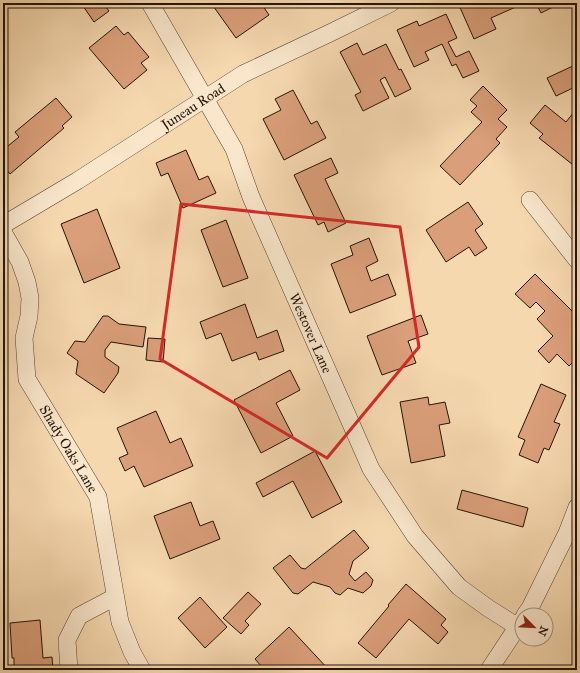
<svg xmlns="http://www.w3.org/2000/svg" width="580" height="673" font-family="'IM FELL Great Primer',serif">
	<style>
		.building { fill: #da9f7a; stroke: #231306 }
		.lines { fill: none; stroke-linecap: round; stroke-linejoin: round }
		.minor-casing { stroke: #584430; stroke-width: 18 }
		.minor { stroke: #f9e6cb; stroke-width: 17 }
		.marked { fill: none; stroke: #d62828; stroke-width: 3; stroke-linejoin: round }
		.labels { text-anchor: middle; dominant-baseline: central; stroke-width: 3; stroke-linejoin: round; paint-order: stroke }
		.street-label { font-size: 14px; fill: #231306; stroke: #f9e6cb }
	</style>
	<rect width="100%" height="100%" fill="#f6d8af"/>
	<filter id="stains"><feTurbulence type="fractalNoise" baseFrequency=".005" numOctaves="4"/><feColorMatrix values="0 0 0 0 .2 0 0 0 0 .09 0 0 0 0 .02 0 0 0 .5 -.17"/></filter>
	<radialGradient id="worn" r=".72"><stop offset=".6" stop-color="#630" stop-opacity="0"/><stop offset="1" stop-color="#630" stop-opacity=".3"/></radialGradient>
	<g class="building">
		<polygon points="81,3 103,3 109,11 94,22"/>
		<polygon points="211,3 242,3 243,4 245,3 261,3 269,15 236,38"/>
		<polygon points="458,3 517,3 518,6 491,18 496,29 474,39"/>
		<polygon points="536,3 553,3 555,6 541,13"/>
		<polygon points="446,14 457,38 448,42 456,57 469,51 479,71 463,78 456,64 452,66 442,44 425,52 429,60 414,67 397,30 417,21 419,26"/>
		<polygon points="116,26 124,35 128,32 149,57 141,63 147,70 124,89 89,48"/>
		<polygon points="357,43 363,55 386,44 399,70 401,69 411,89 395,97 385,77 380,80 389,98 363,111 355,95 361,92 340,52"/>
		<polygon points="575,65 577,70 577,86 556,96 547,78"/>
		<polygon points="483,86 507,110 498,119 507,127 496,139 500,143 460,185 440,166 482,122 471,112 477,106 470,100"/>
		<polygon points="293,90 311,124 317,121 326,138 284,160 263,119 281,110 275,99"/>
		<polygon points="56,98 72,117 62,126 64,128 10,174 3,165 3,150 19,137 15,132"/>
		<polygon points="545,105 566,122 574,112 577,115 577,168 539,138 543,134 530,123"/>
		<polygon points="186,150 199,180 208,176 216,193 183,208 168,173 161,176 156,163"/>
		<polygon points="331,158 338,173 325,179 346,223 328,232 324,222 318,225 294,175"/>
		<polygon points="468,202 483,224 475,230 487,248 475,256 469,247 446,262 426,230"/>
		<polygon points="97,209 120,268 84,283 61,224"/>
		<polygon points="226,220 248,278 223,287 201,230"/>
		<polygon points="369,238 378,261 366,267 371,281 388,274 396,295 350,313 331,264 353,255 350,246"/>
		<polygon points="535,274 577,316 577,358 569,366 557,354 549,363 538,351 553,336 537,319 545,311 536,302 530,308 515,294"/>
		<polygon points="245,304 257,338 277,330 284,351 259,360 256,352 232,361 221,333 206,339 200,322"/>
		<polygon points="421,315 428,334 408,341 416,363 382,375 367,336"/>
		<polygon points="103,316 108,316 119,324 146,327 143,347 111,342 105,350 105,357 119,367 118,373 104,393 76,374 78,361 67,353 75,341 85,342"/>
		<polygon points="148,338 165,339 163,362 146,360"/>
		<polygon points="290,370 300,390 276,403 293,436 261,453 234,400"/>
		<polygon points="541,384 566,395 554,422 560,424 549,450 544,448 538,463 519,455 525,440 518,437"/>
		<polygon points="428,397 429,405 445,402 450,423 439,425 445,456 411,463 400,402"/>
		<polygon points="156,411 170,443 181,438 193,466 144,487 134,466 125,471 119,458 128,454 117,428"/>
		<polygon points="315,451 342,502 312,518 293,481 263,497 256,483"/>
		<polygon points="462,490 528,508 523,527 457,509"/>
		<polygon points="191,502 200,526 213,521 220,539 170,559 154,516"/>
		<polygon points="354,530 369,548 353,561 349,574 355,581 366,572 373,580 371,586 363,593 348,588 340,595 335,593 330,587 313,582 298,594 293,593 273,568 290,555 301,568 305,569"/>
		<polygon points="406,584 446,619 441,625 448,632 438,644 409,619 376,658 358,643 389,606 388,605"/>
		<polygon points="248,592 261,604 245,621 249,625 241,634 223,618"/>
		<polygon points="200,597 227,627 205,648 178,618"/>
		<polygon points="40,620 43,658 52,657 53,670 14,670 14,658 12,658 10,623"/>
		<polygon points="289,627 329,670 258,670 262,667 255,659"/>
	</g>
	<g class="lines">
		<defs>
			<g id="minor">
				<path id="s1" d="M 150,3 L 234,149 L 251,197 L 371,469 L 415,536 L 459,587 L 488,608 L 518,627"/>
				<polyline points="530,200 577,260"/>
				<path id="s2" d="M 3,225 L 77,181 L 243,74 L 330,33 L 391,3"/>
				<path id="s3" d="M 3,232 L 20,262 L 27,282 L 30,298 L 29,316 L 24,338 L 27,379 L 98,497 L 120,622 L 132,652 L 142,670"/>
				<polyline points="525,615 530,608 567,533 577,507"/>
				<polyline points="69,670 67,640 79,616 115,597"/>
				<polyline points="489,670 522,620"/>
			</g>
		</defs>
		<use href="#minor" class="minor-casing"/>
		<use href="#minor" class="minor"/>
	</g>
	<path class="marked" d="M 181,204 L 400,227 L 419,347 L 327,458 L 160,359 Z"/>
	<g class="labels">
		<g class="street-label">
			<text stroke="none"><textPath href="#s2" startOffset="224">Juneau Road</textPath></text>
			<text stroke="none"><textPath href="#s1" startOffset="368">Westover Lane</textPath></text>
			<text stroke="none"><textPath href="#s3" startOffset="235">Shady Oaks Lane</textPath></text>
		</g>
	</g>
	<rect width="580" height="673" fill="none" stroke="#f6d8af" stroke-width="16"/>
	<rect x="4" y="4" width="572" height="665" fill="none" stroke="#231306" stroke-width="2"/>
	<rect x="8" y="8" width="564" height="657" fill="none" stroke="#231306"/>
	<g transform="translate(534 627) rotate(114)"><circle r="19" fill="#f9e6cb" stroke="#a3927c"/>
	<path d="M0-3L7 15L0 10L-7 15Z" fill="#8f2418"/>
	<text y="-6" font-size="11" font-weight="bold" text-anchor="middle" fill="#231306">N</text>
	</g>
	<rect width="100%" height="100%" filter="url(#stains)"/>
	<rect width="100%" height="100%" fill="url(#worn)"/>
</svg>
